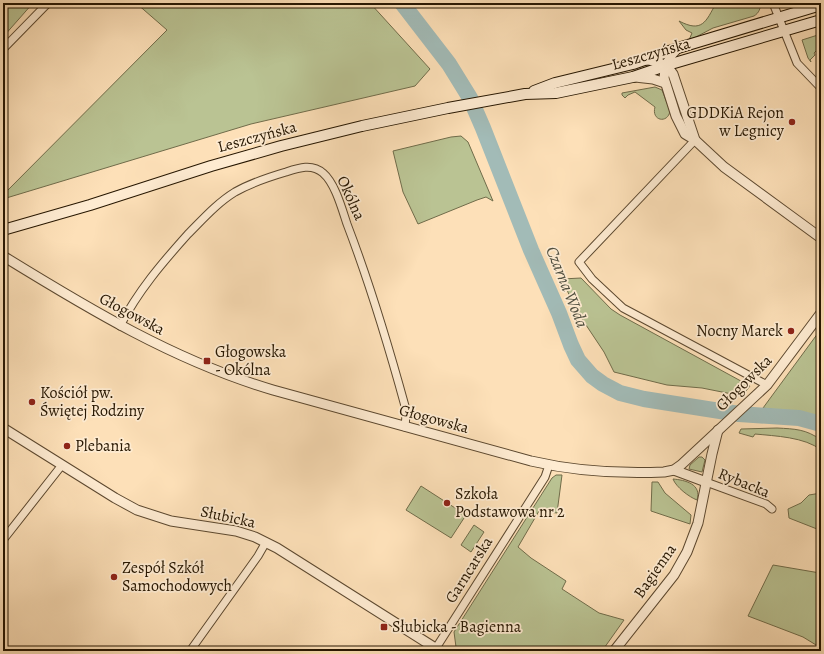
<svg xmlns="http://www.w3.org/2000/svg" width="824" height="654" font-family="Alegreya,serif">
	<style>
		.green { fill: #bac393; stroke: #706c4a }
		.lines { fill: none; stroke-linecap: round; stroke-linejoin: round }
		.river { stroke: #a2bbb7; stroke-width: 16 }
		.minor-casing { stroke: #5c482f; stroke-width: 9 }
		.tertiary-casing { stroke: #5c482f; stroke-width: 11 }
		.secondary-casing { stroke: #261601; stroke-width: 12 }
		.minor { stroke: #feebd1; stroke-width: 7 }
		.tertiary { stroke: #feebd1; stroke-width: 9 }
		.secondary { stroke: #feebd1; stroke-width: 10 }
		.poi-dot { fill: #8f2418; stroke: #feebd1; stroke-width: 1.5 }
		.labels { text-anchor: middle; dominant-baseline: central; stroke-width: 3.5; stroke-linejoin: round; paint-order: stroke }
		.street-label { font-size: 16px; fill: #261601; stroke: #feebd1 }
		.poi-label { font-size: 16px; fill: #261601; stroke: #feebd1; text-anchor: start }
		.water-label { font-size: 17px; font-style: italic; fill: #515041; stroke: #feebd1 }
	</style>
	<rect width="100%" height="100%" fill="#fde0b8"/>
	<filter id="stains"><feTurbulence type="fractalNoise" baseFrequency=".005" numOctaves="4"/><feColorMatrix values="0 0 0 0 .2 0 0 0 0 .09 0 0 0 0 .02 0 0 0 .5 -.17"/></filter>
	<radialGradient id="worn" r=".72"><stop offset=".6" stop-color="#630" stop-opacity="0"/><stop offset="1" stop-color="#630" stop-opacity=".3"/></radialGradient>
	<g class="green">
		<polygon points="3,3 33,3 3,37"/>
		<polygon points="136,3 370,3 430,69 415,86 251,124 3,199 3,195 167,30"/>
		<path d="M 716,3 L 760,3 C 761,8 759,13 754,16 L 713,28 L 696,37 L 689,40 L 692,33 L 686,30 L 679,21 C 702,33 706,22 716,3 Z"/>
		<polygon points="821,34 821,47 820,46 817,49 819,51 818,52 816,51 814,53 815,55 810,60 811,62 808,58 802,40"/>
		<path d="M 655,87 L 662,90 L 670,111 C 668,124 651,121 655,107 L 635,92 L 628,95 L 625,98 L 622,95 L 622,93 Z"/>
		<polygon points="461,136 468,142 493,201 486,197 477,200 418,224 403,192 393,151 451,137"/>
		<polygon points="581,278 611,309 620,315 750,386 742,396 702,388 667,385 614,372 604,352 576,310 562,279"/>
		<polygon points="821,329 821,417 763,408"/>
		<path d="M 777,428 C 795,429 806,429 821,440 L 821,450 C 805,437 775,436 755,434 L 753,437 L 739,433 L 741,429 Z"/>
		<polygon points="699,457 702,457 705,460 702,472 689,469 690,465"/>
		<polygon points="556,475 562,475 557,513 539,511 518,547 531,558 566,581 562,589 599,613 624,620 602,651 461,651 456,647 454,632 552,478"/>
		<path d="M 673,479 C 685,480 702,484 697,500 C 689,497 676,487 673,479 Z"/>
		<polygon points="652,482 658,482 665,493 691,515 690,524 651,511"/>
		<polygon points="421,486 466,515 451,538 406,510"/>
		<polygon points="821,493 821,648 803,637 748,616 773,565 820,573 817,529 789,518 788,509 801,503 809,495"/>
		<polygon points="474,525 484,532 471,552 461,545"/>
	</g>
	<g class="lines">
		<polyline class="river" points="402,3 449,64 470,98 483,128 531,250 559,313 571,345 578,360 592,376 603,384 620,393 644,399 739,414 799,418 821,424"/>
		<defs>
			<g id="minor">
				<polyline points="773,3 797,63 821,88"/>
				<polyline points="3,49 48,3"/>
				<polyline points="695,140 579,262 592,279 623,308 767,385"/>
				<path d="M 120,326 C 138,291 162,263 188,234 C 203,219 217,203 235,192 C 251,183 269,177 286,172 C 298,168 312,163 323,173 C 335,183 342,209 347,224 C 370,284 388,344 405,406 L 406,415 L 405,427"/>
				<polyline points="706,482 766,504 772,509"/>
				<polyline points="3,540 62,465"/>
				<polyline points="436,648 545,477 549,465"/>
				<polyline points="190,651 258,556 266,542"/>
			</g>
			<g id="tertiary">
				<path d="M 678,48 C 669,56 665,65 664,78 L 676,116 L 685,134 L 695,140 L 724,167 L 821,238"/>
				<path d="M 645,60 C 657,60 666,64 673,74 L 695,140"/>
				<polyline points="635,77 653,79 665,83"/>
				<path d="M 3,256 C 89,309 175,361 273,390 L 531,461 C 574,471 620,474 664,472 L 674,470 L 681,465 L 767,385 L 821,313"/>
				<polyline points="3,428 115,498 137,510 171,521 236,531 255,537 277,548 440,651"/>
				<polyline points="674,470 706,482"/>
				<polyline points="614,651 674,575 687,552 698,523 712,454 718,430"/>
			</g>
			<g id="secondary">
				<polyline points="534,91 555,83 633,64 678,48 821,5"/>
				<polyline points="3,230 90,205 211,166 281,146 362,126 448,108 525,94 556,93 633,77 671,64 821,20"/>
			</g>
		</defs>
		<use href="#minor" class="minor-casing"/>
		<use href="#tertiary" class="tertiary-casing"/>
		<use href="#secondary" class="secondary-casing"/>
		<use href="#minor" class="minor"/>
		<use href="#tertiary" class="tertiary"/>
		<use href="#secondary" class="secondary"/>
	</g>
	<g class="poi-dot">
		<circle cx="792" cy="122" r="4"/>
		<circle cx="791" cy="331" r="4"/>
		<rect x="203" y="357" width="8" height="8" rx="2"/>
		<circle cx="32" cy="402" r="4"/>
		<circle cx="67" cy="446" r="4"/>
		<circle cx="447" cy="503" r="4"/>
		<circle cx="114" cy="577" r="4"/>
		<rect x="380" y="623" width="8" height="8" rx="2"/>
	</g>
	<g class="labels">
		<g class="street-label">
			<text transform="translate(651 54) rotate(-16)">Leszczyńska</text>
			<text transform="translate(257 137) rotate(-15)">Leszczyńska</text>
			<text transform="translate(351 198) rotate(66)">Okólna</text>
			<text transform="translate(132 314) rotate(28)">Głogowska</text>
			<text transform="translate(744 383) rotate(-45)">Głogowska</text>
			<text transform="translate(434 419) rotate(15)">Głogowska</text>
			<text transform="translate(744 483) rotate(22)">Rybacka</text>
			<text transform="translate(228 517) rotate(12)">Słubicka</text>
			<text transform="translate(469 570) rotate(-58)">Garncarska</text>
			<text transform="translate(655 571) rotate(-55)">Bagienna</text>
		</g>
		<g class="poi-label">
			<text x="784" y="113" text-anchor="end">GDDKiA Rejon<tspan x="784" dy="18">w Legnicy</tspan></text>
			<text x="783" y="331" text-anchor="end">Nocny Marek</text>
			<text x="215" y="352">Głogowska<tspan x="215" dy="18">- Okólna</tspan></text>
			<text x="40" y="393">Kościół pw.<tspan x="40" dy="18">Świętej Rodziny</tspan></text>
			<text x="75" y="446">Plebania</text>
			<text x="455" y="494">Szkoła<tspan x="455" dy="18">Podstawowa nr 2</tspan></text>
			<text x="122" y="568">Zespół Szkół<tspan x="122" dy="18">Samochodowych</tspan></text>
			<text x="392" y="627">Słubicka - Bagienna</text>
		</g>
		<g class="water-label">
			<text transform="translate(567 287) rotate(68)">Czarna Woda</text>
		</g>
	</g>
	<rect width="824" height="654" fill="none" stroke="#fde0b8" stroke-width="16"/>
	<rect x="4" y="4" width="816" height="646" fill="none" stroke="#261601" stroke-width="2"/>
	<rect x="8" y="8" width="808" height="638" fill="none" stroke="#261601"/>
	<rect width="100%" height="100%" filter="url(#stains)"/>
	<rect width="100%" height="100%" fill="url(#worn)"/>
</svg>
